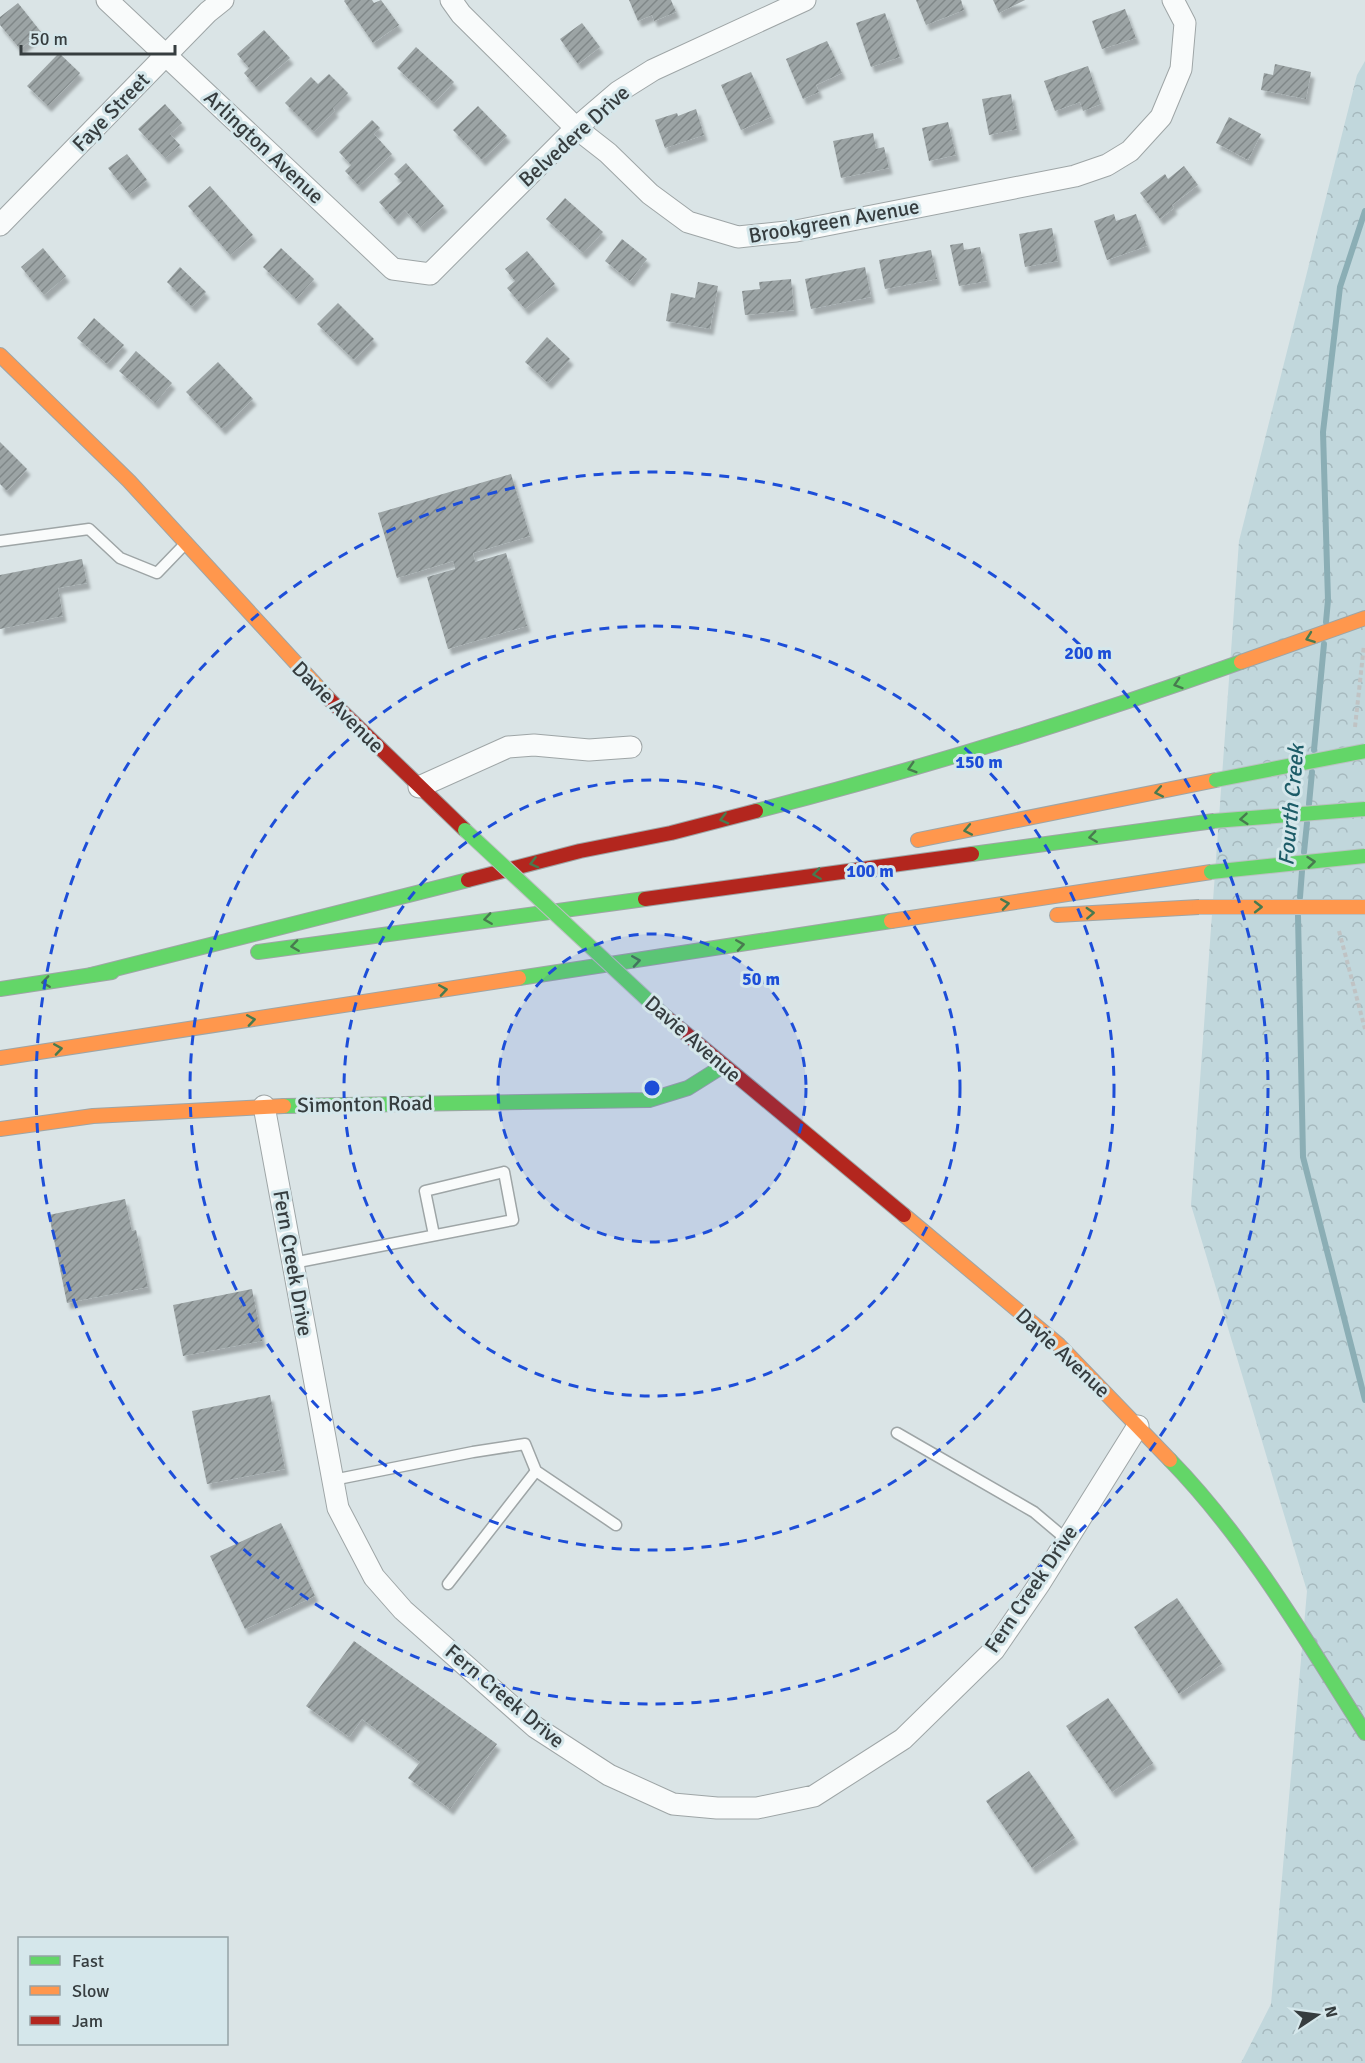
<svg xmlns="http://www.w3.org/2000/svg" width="1365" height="2063" font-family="Signika,sans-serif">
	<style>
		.park { fill: url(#park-crowns) }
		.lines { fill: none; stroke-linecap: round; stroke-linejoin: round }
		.stream { stroke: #8baeb5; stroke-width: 6 }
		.building { fill: url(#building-hatch); filter: url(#shadow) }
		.lane-casing { stroke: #9ea5a6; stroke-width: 13 }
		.street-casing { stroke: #9ea5a6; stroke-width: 23 }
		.fast-casing { stroke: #9ea5a6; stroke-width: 16 }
		.slow-casing { stroke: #9ea5a6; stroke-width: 16 }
		.jam-casing { stroke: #9ea5a6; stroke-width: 16 }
		.path { stroke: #c0c3c4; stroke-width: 4; stroke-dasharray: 4.5 3; stroke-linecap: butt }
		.lane { stroke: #f9fbfb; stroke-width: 10 }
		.street { stroke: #f9fbfb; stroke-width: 21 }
		.fast { stroke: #63d668; stroke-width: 14 }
		.slow { stroke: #ff974d; stroke-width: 14 }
		.jam { stroke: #b3261e; stroke-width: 14 }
		.fast-bridge-casing { stroke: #bac0c1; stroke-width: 16; stroke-linecap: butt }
		.slow-bridge-casing { stroke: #bac0c1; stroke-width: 16; stroke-linecap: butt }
		.fast-bridge { stroke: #63d668; stroke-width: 14 }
		.slow-bridge { stroke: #ff974d; stroke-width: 14 }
		.oneway { stroke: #487a4f }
		.ring { fill: none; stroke: #1d4ed8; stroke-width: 3; stroke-dasharray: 10 8 }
		.labels { text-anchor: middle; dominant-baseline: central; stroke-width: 6; stroke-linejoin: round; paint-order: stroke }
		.street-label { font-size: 21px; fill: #363d3f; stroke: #d5e7eb }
		.water-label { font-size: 22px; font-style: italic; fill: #1d5c67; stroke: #d5e7eb }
		.centre { fill: #1d4ed8; stroke: #d5e7eb; stroke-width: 3 }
		.ring-label { font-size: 18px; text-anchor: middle; font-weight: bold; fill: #1d4ed8; stroke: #d5e7eb; stroke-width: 6; stroke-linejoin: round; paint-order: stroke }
	</style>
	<defs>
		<pattern id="park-crowns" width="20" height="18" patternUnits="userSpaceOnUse" patternTransform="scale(1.5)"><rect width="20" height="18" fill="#c1d7dc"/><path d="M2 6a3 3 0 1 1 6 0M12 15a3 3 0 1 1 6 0" fill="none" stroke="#a6b9be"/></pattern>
		<pattern id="building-hatch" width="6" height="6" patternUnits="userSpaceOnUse" patternTransform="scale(1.5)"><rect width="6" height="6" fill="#9ca4a5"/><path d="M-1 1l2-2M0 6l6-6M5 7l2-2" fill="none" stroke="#808788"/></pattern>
		<filter id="shadow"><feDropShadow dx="3.5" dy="6" stdDeviation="1.5" flood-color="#0004"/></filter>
	</defs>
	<rect width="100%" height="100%" fill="#dae4e6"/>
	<polygon class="park" points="1365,61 1365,2063 1241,2063 1271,2004 1307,1591 1191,1205 1239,541 1357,75"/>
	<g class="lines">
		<g class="stream">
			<polyline points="1326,622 1328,600 1323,432 1340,287 1365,211"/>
			<polyline points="1314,750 1324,644"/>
			<polyline points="1309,804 1312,772"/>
			<polyline points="1304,852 1307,823"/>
			<polyline points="1300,897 1302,871"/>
			<polyline points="1298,916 1303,1157 1365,1400"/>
		</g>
	</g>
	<g class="building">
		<polygon points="345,0 372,0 374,3 381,0 399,25 373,43 344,1"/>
		<polygon points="629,0 671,0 676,12 654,21 652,15 638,21"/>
		<polygon points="916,0 961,0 964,10 926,25"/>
		<polygon points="993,0 1025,0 999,13"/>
		<polygon points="18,3 41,32 20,49 0,25 0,17"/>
		<polygon points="1125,9 1136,38 1102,49 1092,21"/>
		<polygon points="885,13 900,57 871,67 856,23"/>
		<polygon points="582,23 600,47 578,64 560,39"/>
		<polygon points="264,30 290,58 256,87 244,73 249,68 237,54"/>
		<polygon points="827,41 842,73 816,85 819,92 803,99 786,59"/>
		<polygon points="416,47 454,82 434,103 397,68"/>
		<polygon points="59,53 80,73 48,106 27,86"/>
		<polygon points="1275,64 1311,72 1306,99 1261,90 1264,73 1273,75"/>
		<polygon points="1088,66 1101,104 1083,111 1080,102 1055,111 1044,81"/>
		<polygon points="751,72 771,117 741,130 721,85"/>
		<polygon points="329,74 348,93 333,108 335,111 314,132 285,103 311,77 318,84"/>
		<polygon points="1011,94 1017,129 989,135 982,99"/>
		<polygon points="165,104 182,123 170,134 180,145 165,158 138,129"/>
		<polygon points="478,106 507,136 482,160 453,130"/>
		<polygon points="696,109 704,135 665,148 655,120 677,113 678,116"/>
		<polygon points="1229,117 1261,134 1248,160 1216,143"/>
		<polygon points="372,120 380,128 374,134 392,154 359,186 345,171 351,165 339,152"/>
		<polygon points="948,122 956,155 929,161 922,128"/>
		<polygon points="873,133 876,149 884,147 889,168 841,178 833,141"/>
		<polygon points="127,154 147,180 129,194 108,168"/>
		<polygon points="406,163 444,206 420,227 405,210 395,220 379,202 402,182 394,174"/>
		<polygon points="1184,166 1198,185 1172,205 1174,208 1160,219 1140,193 1165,174 1168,179"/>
		<polygon points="210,186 253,235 230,255 188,206"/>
		<polygon points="565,198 603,232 583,253 546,219"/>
		<polygon points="1114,214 1116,221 1136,214 1147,246 1107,260 1094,221"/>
		<polygon points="1052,228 1058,261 1025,267 1019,234"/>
		<polygon points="622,239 647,259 630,281 605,261"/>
		<polygon points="963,243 964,250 980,247 987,281 959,286 950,245"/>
		<polygon points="43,248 66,276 44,295 21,267"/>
		<polygon points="281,248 314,279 296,299 263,267"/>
		<polygon points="931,250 937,279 885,289 879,260"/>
		<polygon points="527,251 555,284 525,309 507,288 515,281 505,269"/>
		<polygon points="180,267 206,292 192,307 167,282"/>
		<polygon points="865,267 871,297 811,309 805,279"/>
		<polygon points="791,279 794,310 745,315 742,291 760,289 759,282"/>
		<polygon points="698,282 718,286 710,329 666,321 671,293 695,298"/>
		<polygon points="338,303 374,339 354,360 317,324"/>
		<polygon points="94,318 124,345 107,364 77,338"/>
		<polygon points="547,337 570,359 548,383 525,362"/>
		<polygon points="136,351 172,383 155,403 119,371"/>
		<polygon points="218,362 253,399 222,429 186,392"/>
		<polygon points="0,442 27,469 7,491 0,484"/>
		<polygon points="511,474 530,536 473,553 475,562 506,553 527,626 448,649 427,577 455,569 453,561 397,578 378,513"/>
		<polygon points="82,559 87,583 58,588 63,616 0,629 0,575"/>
		<polygon points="125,1199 132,1231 136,1230 148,1287 67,1303 49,1215"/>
		<polygon points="252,1289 262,1341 183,1356 173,1305"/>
		<polygon points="270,1395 285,1469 207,1484 192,1411"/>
		<polygon points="281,1523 315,1596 245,1629 210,1556"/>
		<polygon points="1177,1598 1222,1664 1179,1694 1134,1627"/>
		<polygon points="354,1641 497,1744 450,1809 408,1778 420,1762 362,1719 349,1737 306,1706"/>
		<polygon points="1108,1698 1153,1763 1112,1792 1066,1726"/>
		<polygon points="1029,1771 1075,1838 1032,1868 986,1801"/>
	</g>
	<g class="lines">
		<defs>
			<g id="lane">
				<polyline points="0,541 89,529 120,558 157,573 184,545"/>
				<polyline points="293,1263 513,1220 504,1172 425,1191 434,1235"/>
				<polyline points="897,1433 1034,1512 1066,1539"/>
				<polyline points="333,1480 473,1452 525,1444 536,1471 616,1525"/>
				<polyline points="448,1584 536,1471"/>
			</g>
			<g id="street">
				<polyline points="107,0 393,269 430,274 576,128 618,92 653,70 805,0"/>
				<polyline points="451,0 461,14 576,128 608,153 650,194 688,222 738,237 796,231 1075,176 1107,165 1130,151 1161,117 1181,69 1185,23 1173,0"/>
				<polyline points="0,225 208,12 223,0"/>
				<polyline points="419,787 508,747 534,745 589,750 631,747"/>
				<polyline points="264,1106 338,1508 374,1577 403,1610 535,1727 609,1775 673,1804 717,1808 757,1808 814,1796 903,1739 994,1650 1040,1583 1138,1426"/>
			</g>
			<g id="fast">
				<path d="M 756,811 C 920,769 1082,719 1241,662"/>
				<polyline points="972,854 1214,821"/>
				<polyline points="258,952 645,899"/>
				<polyline points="91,975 468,880"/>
				<polyline points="519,978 891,921"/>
				<polyline points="0,989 112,972"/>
				<polyline points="284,1106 649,1100 688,1088 723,1066"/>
				<path d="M 1170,1460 C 1247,1539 1306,1640 1365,1733"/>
			</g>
			<g id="slow">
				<polyline points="0,355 129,481 329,699"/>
				<polyline points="1241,662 1365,618"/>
				<polyline points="918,840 1216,780"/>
				<polyline points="1057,915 1199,907"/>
				<polyline points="891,921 1211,872"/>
				<polyline points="0,1058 519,978"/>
				<polyline points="0,1129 93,1116 284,1106"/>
				<polyline points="904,1215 1059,1345 1170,1460"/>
			</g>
			<g id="jam">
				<polyline points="329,699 465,830"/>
				<polyline points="468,880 580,851 671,833 756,811"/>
				<polyline points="645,899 972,854"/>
				<polyline points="666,1017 904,1215"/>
			</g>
		</defs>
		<use href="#lane" class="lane-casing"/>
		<use href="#street" class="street-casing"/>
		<use href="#fast" class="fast-casing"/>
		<use href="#slow" class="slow-casing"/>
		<use href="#jam" class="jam-casing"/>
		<g class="path">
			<polyline points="1355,727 1364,645"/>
			<polyline points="1339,931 1365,1029"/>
		</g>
		<use href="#lane" class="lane"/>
		<use href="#street" class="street"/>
		<use href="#fast" class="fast"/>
		<use href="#slow" class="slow"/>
		<use href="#jam" class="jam"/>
		<defs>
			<g id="fast-bridge">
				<polyline points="1216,780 1365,751"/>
				<polyline points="1214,821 1365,809"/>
				<polyline points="465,830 666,1017"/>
				<polyline points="1211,872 1365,856"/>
			</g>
			<polyline id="slow-bridge" points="1199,907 1365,907"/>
		</defs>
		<use href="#fast-bridge" class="fast-bridge-casing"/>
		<use href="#slow-bridge" class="slow-bridge-casing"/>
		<use href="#fast-bridge" class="fast-bridge"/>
		<use href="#slow-bridge" class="slow-bridge"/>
	</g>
	<defs><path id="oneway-chevron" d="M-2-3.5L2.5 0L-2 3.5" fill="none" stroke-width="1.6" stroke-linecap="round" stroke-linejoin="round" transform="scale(1.5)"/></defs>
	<g class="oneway">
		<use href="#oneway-chevron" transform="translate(1310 638) rotate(160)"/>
		<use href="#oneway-chevron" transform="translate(1178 684) rotate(162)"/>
		<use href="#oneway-chevron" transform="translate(912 768) rotate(163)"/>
		<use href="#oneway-chevron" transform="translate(1159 792) rotate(169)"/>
		<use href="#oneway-chevron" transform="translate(724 819) rotate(166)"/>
		<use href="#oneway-chevron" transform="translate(1244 819) rotate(175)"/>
		<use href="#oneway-chevron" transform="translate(968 830) rotate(169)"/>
		<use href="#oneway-chevron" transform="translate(1093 837) rotate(172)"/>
		<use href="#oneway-chevron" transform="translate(1311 862) rotate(-6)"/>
		<use href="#oneway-chevron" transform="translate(534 863) rotate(166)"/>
		<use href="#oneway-chevron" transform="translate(817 874) rotate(172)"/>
		<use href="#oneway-chevron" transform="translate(1005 904) rotate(-9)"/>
		<use href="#oneway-chevron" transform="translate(1258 907)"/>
		<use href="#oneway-chevron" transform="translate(1090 913) rotate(-3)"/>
		<use href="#oneway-chevron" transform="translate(488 919) rotate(172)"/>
		<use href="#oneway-chevron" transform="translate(740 945) rotate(-9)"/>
		<use href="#oneway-chevron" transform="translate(295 946) rotate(172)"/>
		<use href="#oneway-chevron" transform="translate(636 961) rotate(-9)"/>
		<use href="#oneway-chevron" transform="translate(46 982) rotate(172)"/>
		<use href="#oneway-chevron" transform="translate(443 990) rotate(-9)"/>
		<use href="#oneway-chevron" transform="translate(251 1020) rotate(-9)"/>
		<use href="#oneway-chevron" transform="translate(58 1049) rotate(-9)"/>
	</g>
	<circle cx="652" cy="1088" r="154" fill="#1d4ed8" fill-opacity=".12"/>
	<g class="ring">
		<circle cx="652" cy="1088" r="154"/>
		<circle cx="652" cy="1088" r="308"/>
		<circle cx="652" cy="1088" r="462"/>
		<circle cx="652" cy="1088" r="616"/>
	</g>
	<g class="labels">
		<g class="street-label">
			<text transform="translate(111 112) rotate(-46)">Faye Street</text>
			<text transform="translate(574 136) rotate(-42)">Belvedere Drive</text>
			<text transform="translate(264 147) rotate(43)">Arlington Avenue</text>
			<text transform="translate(834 221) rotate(-10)">Brookgreen Avenue</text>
			<text transform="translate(338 707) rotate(45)">Davie Avenue</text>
			<text transform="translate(693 1039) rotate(41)">Davie Avenue</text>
			<text transform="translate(365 1104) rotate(-1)">Simonton Road</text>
			<text transform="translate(293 1263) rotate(80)">Fern Creek Drive</text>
			<text transform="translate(1063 1353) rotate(43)">Davie Avenue</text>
			<text transform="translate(1031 1589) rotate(-56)">Fern Creek Drive</text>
			<text transform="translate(505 1696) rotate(40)">Fern Creek Drive</text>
		</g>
		<g class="water-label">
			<text transform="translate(1291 805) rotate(-85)">Fourth Creek</text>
		</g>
	</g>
	<circle cx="652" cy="1088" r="9" class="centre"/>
	<g class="ring-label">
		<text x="1088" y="659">200 m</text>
		<text x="979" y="768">150 m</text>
		<text x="870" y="877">100 m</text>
		<text x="761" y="985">50 m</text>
	</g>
	<rect x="18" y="1937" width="210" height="108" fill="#d5e7eb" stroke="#95a3a6" stroke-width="1.5"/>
	<rect x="30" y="1956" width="30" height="9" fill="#63d668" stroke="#95a3a6" stroke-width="1.5"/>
	<text x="72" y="1967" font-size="18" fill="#363d3f">Fast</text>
	<rect x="30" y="1986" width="30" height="9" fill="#ff974d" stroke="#95a3a6" stroke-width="1.5"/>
	<text x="72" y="1997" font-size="18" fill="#363d3f">Slow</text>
	<rect x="30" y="2016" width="30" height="9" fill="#b3261e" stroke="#95a3a6" stroke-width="1.5"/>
	<text x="72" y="2027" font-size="18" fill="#363d3f">Jam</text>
	<g transform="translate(1317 2015) rotate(77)" stroke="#d5e7eb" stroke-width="4.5" paint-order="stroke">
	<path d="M0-4.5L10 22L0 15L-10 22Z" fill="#363d3f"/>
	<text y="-9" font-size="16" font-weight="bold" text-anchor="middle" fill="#363d3f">N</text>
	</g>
	<path d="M21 45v9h154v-9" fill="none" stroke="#363d3f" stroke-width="3"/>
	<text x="30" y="45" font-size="18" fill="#363d3f" stroke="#d5e7eb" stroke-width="4.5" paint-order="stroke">50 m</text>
</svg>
